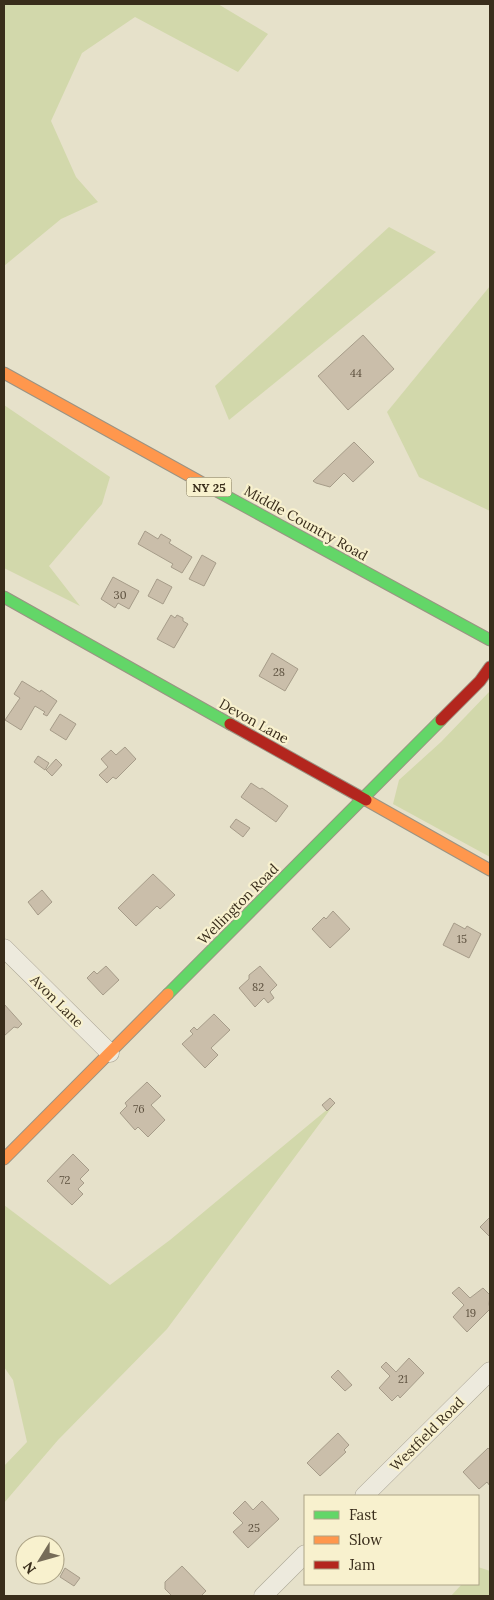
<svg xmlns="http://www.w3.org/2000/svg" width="494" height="1600" font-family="Lora,serif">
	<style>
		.green { fill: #d2d8ab }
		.building { fill: #cabeaa; stroke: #a69c89 }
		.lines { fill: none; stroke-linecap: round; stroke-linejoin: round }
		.street-casing { stroke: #aaa494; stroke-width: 19 }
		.fast-casing { stroke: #9a9383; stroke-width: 13 }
		.slow-casing { stroke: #9a9383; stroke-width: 13 }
		.jam-casing { stroke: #9a9383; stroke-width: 13 }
		.street { stroke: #edeadd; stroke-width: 18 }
		.fast { stroke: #63d668; stroke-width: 11 }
		.slow { stroke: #ff974d; stroke-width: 11 }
		.jam { stroke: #b3261e; stroke-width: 11 }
		.labels { text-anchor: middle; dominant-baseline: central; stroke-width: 4.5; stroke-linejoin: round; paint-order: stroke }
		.number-label { font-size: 11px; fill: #5d513f }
		.shield { fill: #f8f1ce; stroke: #726851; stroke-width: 1 }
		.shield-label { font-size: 12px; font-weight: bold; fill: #392d1b }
		.street-label { font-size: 14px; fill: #392d1b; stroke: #f8f1ce }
	</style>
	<rect width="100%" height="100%" fill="#e6e1ca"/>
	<g class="green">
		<polygon points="4,4 218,4 268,34 238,72 135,17 82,53 51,121 76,177 98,202 61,219 4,266"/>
		<polygon points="389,227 436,252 229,420 215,386"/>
		<polygon points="490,286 490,511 419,477 387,412"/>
		<polygon points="4,405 110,477 102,504 49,566 80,606 4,568"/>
		<polygon points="490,691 490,857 393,804 399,780 441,742"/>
		<polygon points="335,1103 167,1329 58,1440 4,1503 4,1466 27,1442 13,1380 4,1367 4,1205 110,1285 170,1240"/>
		<polygon points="478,1567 490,1571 490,1596 451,1596 462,1584 478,1584"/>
	</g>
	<g class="building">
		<polygon points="363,335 394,369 348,410 318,376"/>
		<polygon points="354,442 374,462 353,482 344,473 330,487 316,483 313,481"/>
		<polygon points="145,531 158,539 161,534 171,540 169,543 192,557 182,573 171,567 173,564 138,544"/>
		<polygon points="202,555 216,563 204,586 189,579"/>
		<polygon points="113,577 139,591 129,609 118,603 115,608 101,599"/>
		<polygon points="157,579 172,587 163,604 148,596"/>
		<polygon points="171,615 175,618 177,615 183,618 183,621 188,624 174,648 157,639"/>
		<polygon points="272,653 298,669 285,691 259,676"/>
		<polygon points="22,681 40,692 41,690 57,701 47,716 43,714 45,712 35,706 21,730 5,720 20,698 14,694"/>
		<polygon points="60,714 76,724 66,740 50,730"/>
		<polygon points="125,747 136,759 116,779 113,777 107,783 99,775 108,767 101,759 111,750 116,755"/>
		<polygon points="38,756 49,763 45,770 34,762"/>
		<polygon points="56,759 62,765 52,776 46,770"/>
		<polygon points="251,783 260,789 262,788 288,806 276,822 241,797"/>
		<polygon points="236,819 250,828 243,837 230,827"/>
		<polygon points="153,874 175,895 160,909 157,906 136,926 118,908"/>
		<polygon points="42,890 52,902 38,915 28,902"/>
		<polygon points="333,911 350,929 330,948 312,929 324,917 326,919"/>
		<polygon points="454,923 465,929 467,926 481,934 469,958 443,945"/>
		<polygon points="106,966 119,980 103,995 87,978 94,971 97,974"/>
		<polygon points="260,966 277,985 270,992 274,998 268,1003 264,998 255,1007 239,988 249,979 249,975"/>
		<polygon points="4,1004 22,1024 18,1028 14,1027 4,1036"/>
		<polygon points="214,1014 230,1030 211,1048 218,1055 205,1068 182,1044 193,1034 190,1031 194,1027 197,1030"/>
		<polygon points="147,1082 161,1096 151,1105 165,1120 148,1137 138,1127 135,1130 120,1113 127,1106 125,1103"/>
		<polygon points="330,1098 335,1103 327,1111 322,1105"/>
		<polygon points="73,1154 89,1170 80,1179 84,1183 78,1189 83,1194 72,1205 47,1181"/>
		<polygon points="490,1217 490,1237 480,1227"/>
		<polygon points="459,1287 470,1298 483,1288 490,1295 489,1304 490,1309 467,1332 453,1317 464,1305 452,1293"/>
		<polygon points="409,1358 424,1373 400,1398 398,1395 392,1401 379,1388 390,1376 381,1367 386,1362 396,1372"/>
		<polygon points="338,1370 352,1385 345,1391 331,1377"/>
		<polygon points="338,1433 349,1445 344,1450 346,1452 320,1476 307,1463"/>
		<polygon points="488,1448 490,1450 490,1486 487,1482 479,1489 463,1472"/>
		<polygon points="245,1501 253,1510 262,1501 279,1519 248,1548 233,1532 243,1523 233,1513"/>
		<polygon points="182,1566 206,1591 201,1596 172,1596 165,1589 165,1582"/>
		<polygon points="65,1568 80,1578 74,1586 60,1577"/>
	</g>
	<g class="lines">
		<defs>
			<g id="street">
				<polyline points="4,948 110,1053"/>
				<polyline points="364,1496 490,1371"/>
				<polyline points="263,1596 305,1554"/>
			</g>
			<g id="fast">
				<polyline points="215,490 490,640"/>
				<polyline points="4,597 230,724"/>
				<polyline points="168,994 441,720"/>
			</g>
			<g id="slow">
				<polyline points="4,373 215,490"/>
				<polyline points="366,800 490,870"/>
				<polyline points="4,1159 168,994"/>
			</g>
			<g id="jam">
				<polyline points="441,720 480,681 490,667"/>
				<polyline points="230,724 366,800"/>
			</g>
		</defs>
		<use href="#street" class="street-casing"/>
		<use href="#fast" class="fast-casing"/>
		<use href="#slow" class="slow-casing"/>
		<use href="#jam" class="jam-casing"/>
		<use href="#street" class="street"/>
		<use href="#fast" class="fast"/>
		<use href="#slow" class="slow"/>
		<use href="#jam" class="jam"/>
	</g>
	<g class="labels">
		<g class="number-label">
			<text x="356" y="373">44</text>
			<text x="120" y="595">30</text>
			<text x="279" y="672">28</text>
			<text x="462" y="939">15</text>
			<text x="258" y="987">82</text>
			<text x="139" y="1109">76</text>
			<text x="65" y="1180">72</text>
			<text x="471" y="1313">19</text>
			<text x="403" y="1379">21</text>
			<text x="254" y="1528">25</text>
		</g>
		<rect class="shield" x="186.5" y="477.5" width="45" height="19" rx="4"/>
		<g class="shield-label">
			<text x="209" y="487">NY 25</text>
		</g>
		<g class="street-label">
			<text transform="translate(306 523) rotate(29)">Middle Country Road</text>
			<text transform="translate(254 721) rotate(29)">Devon Lane</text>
			<text transform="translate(238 904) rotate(-45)">Wellington Road</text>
			<text transform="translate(57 1001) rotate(45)">Avon Lane</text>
			<text transform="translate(427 1434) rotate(-45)">Westfield Road</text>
		</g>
	</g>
	<rect width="494" height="1600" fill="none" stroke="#392d1b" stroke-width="10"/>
	<rect x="304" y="1495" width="175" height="90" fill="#f8f1ce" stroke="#aca386"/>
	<rect x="314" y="1511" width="25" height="8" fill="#63d668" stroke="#aca386"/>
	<text x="349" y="1520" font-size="15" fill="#392d1b">Fast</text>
	<rect x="314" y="1536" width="25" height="8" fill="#ff974d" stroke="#aca386"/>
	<text x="349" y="1545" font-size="15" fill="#392d1b">Slow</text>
	<rect x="314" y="1561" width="25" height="8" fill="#b3261e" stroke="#aca386"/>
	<text x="349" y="1570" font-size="15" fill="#392d1b">Jam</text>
	<g transform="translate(40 1560) rotate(233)"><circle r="24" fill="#f8f1ce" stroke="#aca386"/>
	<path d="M0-4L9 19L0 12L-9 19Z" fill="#766c58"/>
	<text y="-8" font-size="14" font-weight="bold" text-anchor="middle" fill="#392d1b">N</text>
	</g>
</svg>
